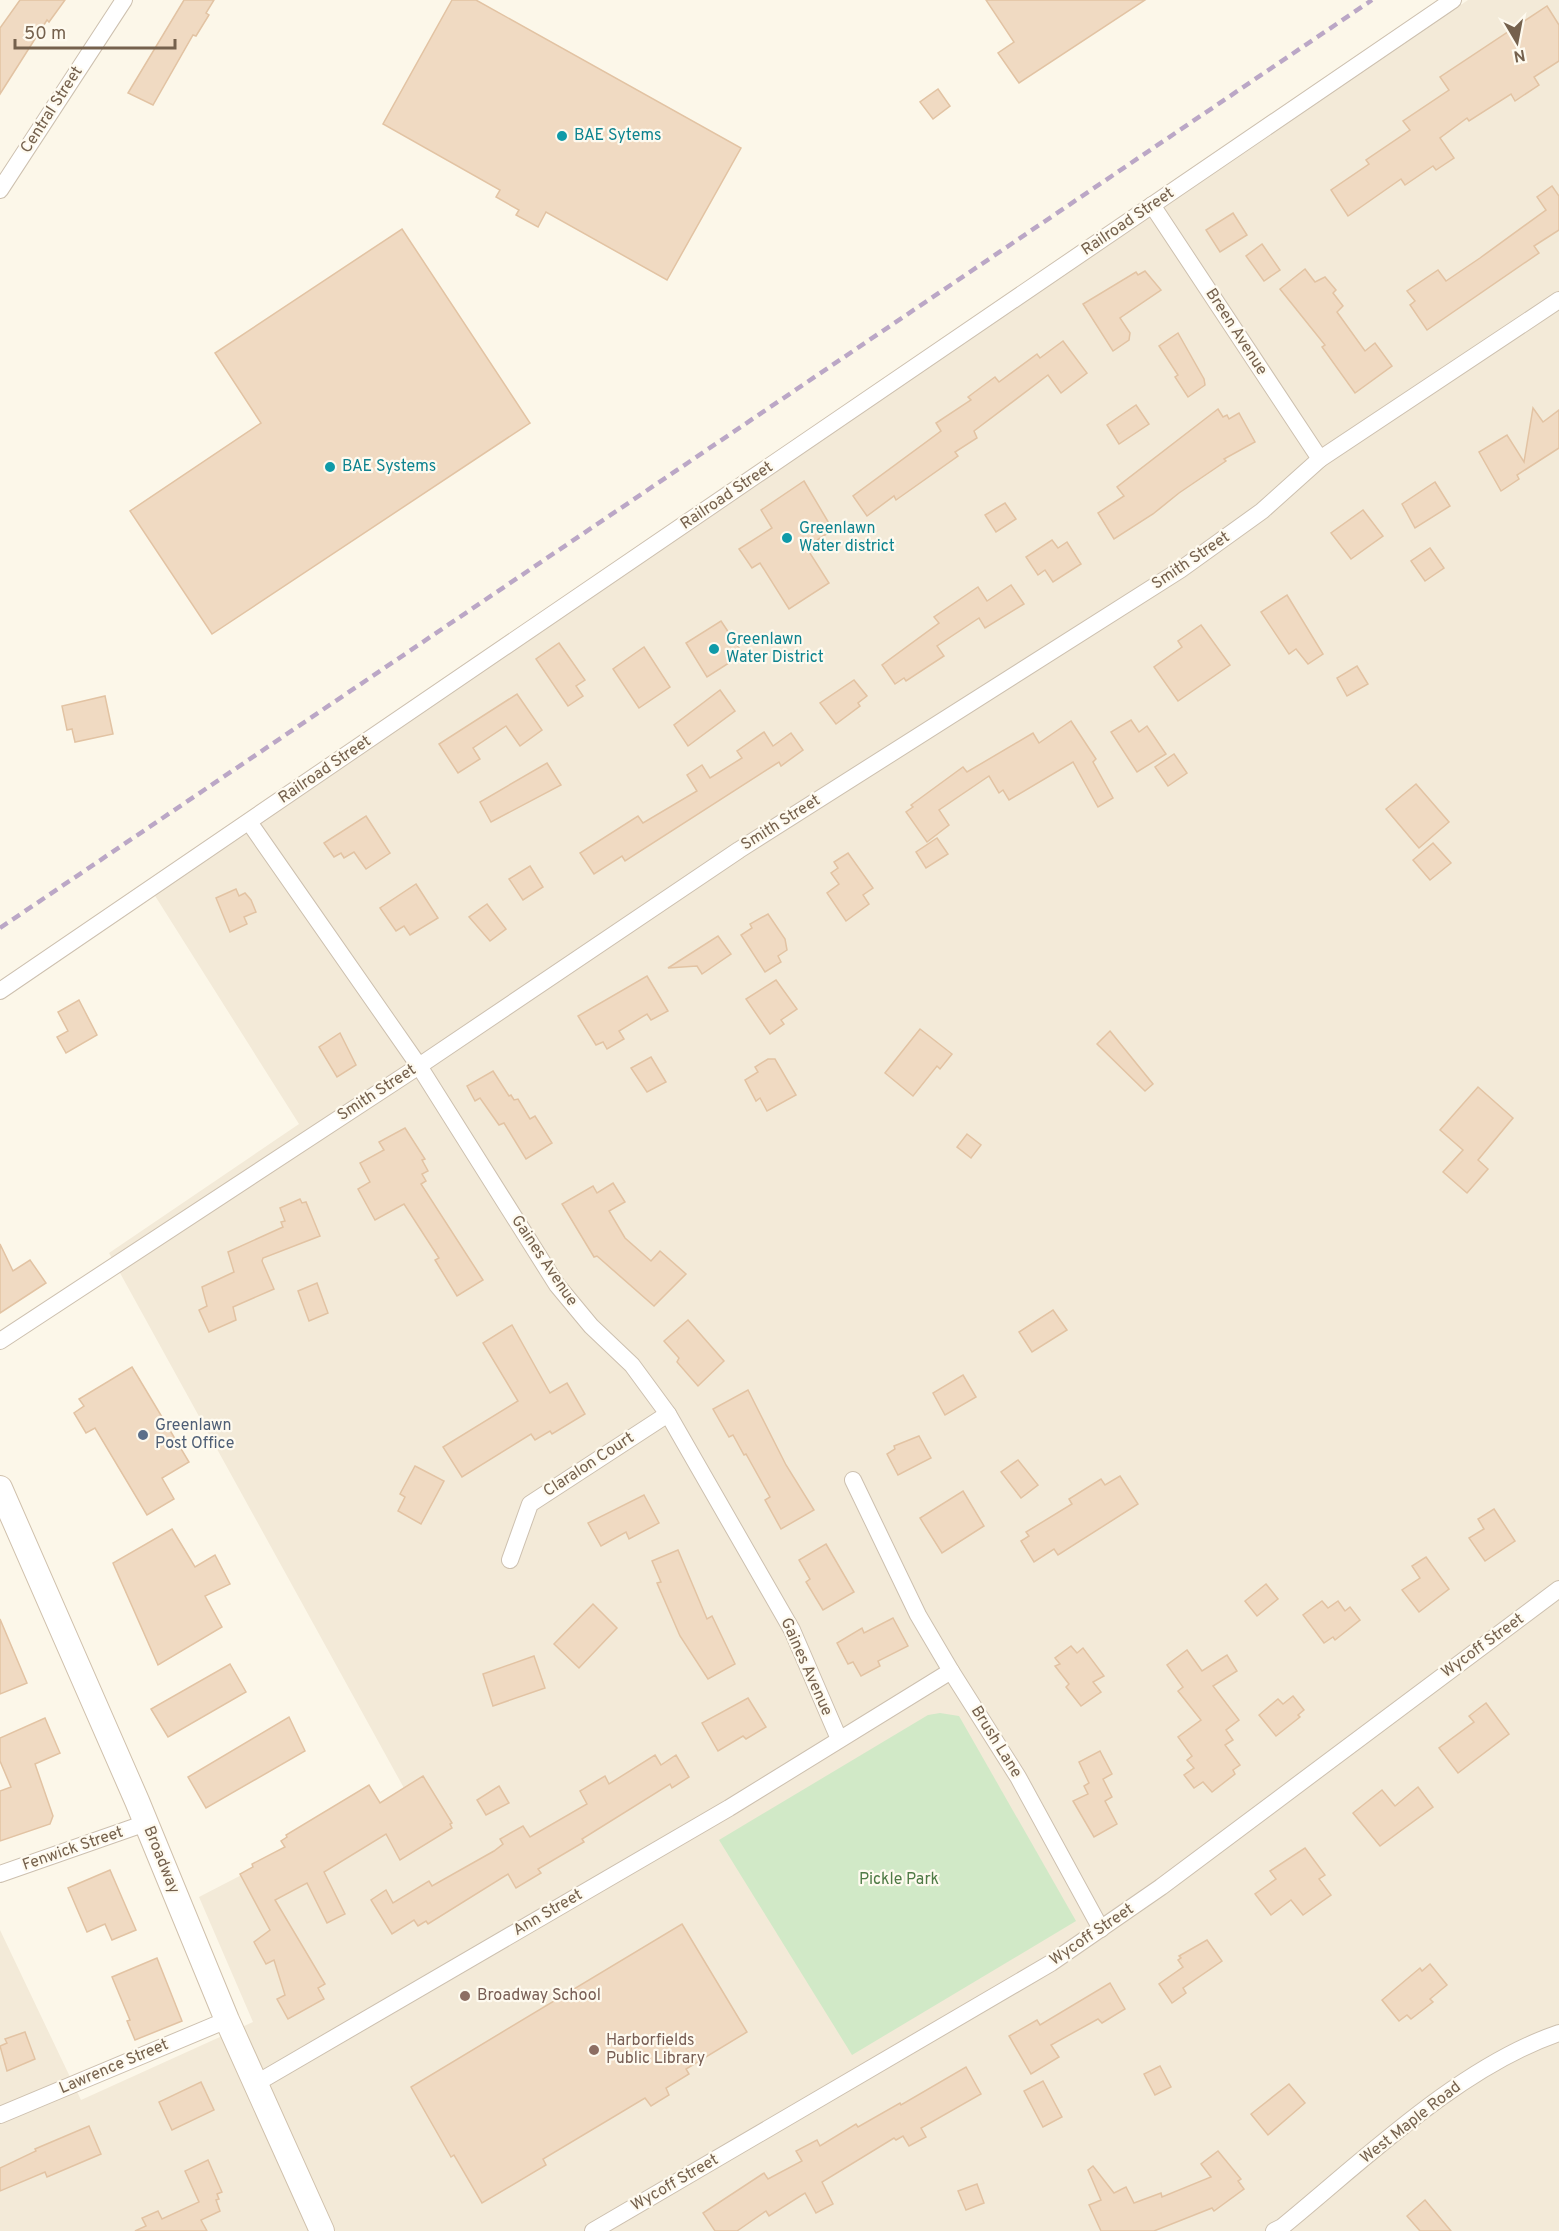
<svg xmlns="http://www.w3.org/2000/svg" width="1559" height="2231" font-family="Overpass,sans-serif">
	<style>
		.residential { fill: #f3ead8 }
		.green { fill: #d1e9c7 }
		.building { fill: #f0dac2; stroke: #e2c3a3; stroke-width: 1.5 }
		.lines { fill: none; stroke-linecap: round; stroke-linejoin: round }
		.street-casing { stroke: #cdc0af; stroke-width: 18 }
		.secondary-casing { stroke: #d0c1ac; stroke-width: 26 }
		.street { stroke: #fff; stroke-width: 16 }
		.secondary { stroke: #fff; stroke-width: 24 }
		.rail { stroke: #bba7c6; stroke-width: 4.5; stroke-dasharray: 9 6; stroke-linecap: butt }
		.culture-dot { fill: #0f9aa8; stroke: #fefaef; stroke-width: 2 }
		.service-dot { fill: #5c6f8a; stroke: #fefaef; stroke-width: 2 }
		.education-dot { fill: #8d6e63; stroke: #fefaef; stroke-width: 2 }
		.labels { text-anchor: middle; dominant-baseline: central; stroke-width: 4.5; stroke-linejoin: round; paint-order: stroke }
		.street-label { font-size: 16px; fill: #75614d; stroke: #fefaef }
		.culture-label { font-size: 16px; fill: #0d838f; stroke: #fefaef; text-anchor: start }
		.service-label { font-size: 16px; fill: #4e5e75; stroke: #fefaef; text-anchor: start }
		.park-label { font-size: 16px; fill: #4e7a45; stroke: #fefaef }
		.education-label { font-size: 16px; fill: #785e54; stroke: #fefaef; text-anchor: start }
	</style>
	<rect width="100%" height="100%" fill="#fcf7e9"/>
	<polygon class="residential" points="1468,0 1559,0 1559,2231 0,2231 0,1930 81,2100 253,2022 199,1897 405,1790 109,1253 299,1124 152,891"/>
	<polygon class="green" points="940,1713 959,1716 1076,1921 852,2055 719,1840 928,1715"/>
	<g class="building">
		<polygon points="20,0 65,0 49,22 47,20 0,94 0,28"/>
		<polygon points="184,0 214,0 206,13 209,15 196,36 193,35 153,105 128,93"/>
		<polygon points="452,0 476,0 741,148 667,280 546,212 538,227 516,215 519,210 496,197 500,190 383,124"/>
		<polygon points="986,0 1145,0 1019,83 998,53 1014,42"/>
		<polygon points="1547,6 1559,25 1559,61 1534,77 1539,85 1515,101 1511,94 1469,121 1467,118 1440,138 1454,158 1436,170 1433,166 1405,185 1401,179 1348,216 1331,190 1369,164 1366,160 1410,130 1403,121 1449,90 1440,77"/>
		<polygon points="938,89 950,106 933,119 920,102"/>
		<polygon points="1552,186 1559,196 1559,230 1534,246 1539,253 1427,330 1410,305 1415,301 1407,291 1438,270 1446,281 1480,258 1546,210 1537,197"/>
		<polygon points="1233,213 1247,235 1220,252 1206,230"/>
		<polygon points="402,229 530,423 212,634 130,511 261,423 215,353"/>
		<polygon points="1262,244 1280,270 1264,281 1246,256"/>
		<polygon points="1305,269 1315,282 1325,277 1336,290 1333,293 1343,306 1337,312 1365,351 1375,343 1392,366 1355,393 1322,347 1325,345 1280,289"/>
		<polygon points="1145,271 1161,290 1120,318 1130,333 1129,340 1113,351 1083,304 1136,272 1138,275"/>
		<polygon points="1178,333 1204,379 1205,385 1188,397 1175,377 1178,375 1159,346"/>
		<polygon points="1063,341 1087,373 1061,393 1048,375 974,431 977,438 955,452 958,456 896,500 894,496 867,516 853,496 941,431 936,423 971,400 968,397 995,377 999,382 1037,354 1040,358"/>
		<polygon points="1136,405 1149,424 1119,444 1107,425"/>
		<polygon points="1533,408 1543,422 1559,410 1559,448 1517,475 1519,479 1501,491 1479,452 1507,435 1524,462"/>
		<polygon points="1218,409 1223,417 1227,415 1229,419 1239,413 1255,442 1224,459 1226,461 1179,493 1153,514 1114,539 1098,513 1124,496 1117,487"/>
		<polygon points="804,481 833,530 806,547 829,583 789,609 760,563 752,568 739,549 772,528 761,510"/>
		<polygon points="1435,482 1450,506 1415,528 1402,504"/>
		<polygon points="1005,503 1016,519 996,532 985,515"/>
		<polygon points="1363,510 1383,536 1351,559 1331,533"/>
		<polygon points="1052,540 1058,548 1067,542 1081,564 1053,582 1045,570 1038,575 1026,557"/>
		<polygon points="1430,548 1444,568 1425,581 1411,561"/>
		<polygon points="1011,585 1024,604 985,628 979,618 937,646 944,656 906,681 904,678 895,684 882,665 939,623 934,617 978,587 987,601"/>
		<polygon points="1287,595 1323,654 1308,664 1296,649 1289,654 1261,612"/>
		<polygon points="721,621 743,654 707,677 686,643"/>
		<polygon points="1201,625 1230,665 1178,701 1154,667 1182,647 1178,641"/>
		<polygon points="559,643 585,680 576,686 583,696 568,706 536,659"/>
		<polygon points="644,647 670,687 639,708 613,669"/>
		<polygon points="1357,666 1368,684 1347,696 1337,678"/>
		<polygon points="854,680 867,696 858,703 860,706 836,724 820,703"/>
		<polygon points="720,690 735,711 688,746 674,725"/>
		<polygon points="517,694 542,730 520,746 506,726 473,748 480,759 458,773 439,744"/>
		<polygon points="105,696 113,734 75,742 72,729 67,730 62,706"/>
		<polygon points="1131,720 1139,732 1147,726 1166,754 1137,772 1111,732"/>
		<polygon points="1071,721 1096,759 1093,762 1113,798 1098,807 1073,762 1009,800 1003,790 999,793 989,776 939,810 949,825 927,842 906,812 913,807 911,805 963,767 967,772 1033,733 1039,743"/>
		<polygon points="764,732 773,746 791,733 803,750 781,766 779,762 625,861 622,856 594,874 580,853 638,816 643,823 697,791 687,775 702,765 710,778 742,758 737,751"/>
		<polygon points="1174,754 1187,773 1168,786 1155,767"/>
		<polygon points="547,763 561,785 491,822 480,802"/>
		<polygon points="1416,784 1449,822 1419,848 1386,809"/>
		<polygon points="366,816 390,853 366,869 354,852 344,858 341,853 334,857 324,843"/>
		<polygon points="937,838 948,854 926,868 916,852"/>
		<polygon points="1433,843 1451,863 1430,880 1413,860"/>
		<polygon points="848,853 873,888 863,895 869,904 846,921 827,893 839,884 831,873 838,868 834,862"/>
		<polygon points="530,866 543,887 523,900 509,879"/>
		<polygon points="416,884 438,918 410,935 404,926 396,931 380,908"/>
		<polygon points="236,889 239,896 245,893 251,900 256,912 244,917 247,924 230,932 216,898"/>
		<polygon points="487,904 506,929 490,941 469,917"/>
		<polygon points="768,914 785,939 787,950 778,956 781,962 765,972 741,935 752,928 750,924"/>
		<polygon points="718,936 731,954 702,974 697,966 668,968"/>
		<polygon points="647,976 668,1011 651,1020 647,1014 619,1031 624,1039 607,1049 603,1042 596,1045 578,1016"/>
		<polygon points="776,980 797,1009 781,1020 784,1024 770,1034 746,999"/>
		<polygon points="79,1000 97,1035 66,1053 57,1037 68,1031 58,1012"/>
		<polygon points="920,1029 952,1054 940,1069 937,1066 913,1096 885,1073"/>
		<polygon points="1110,1031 1153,1084 1145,1091 1097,1044"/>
		<polygon points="340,1033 356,1065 337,1077 319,1047"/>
		<polygon points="651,1057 666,1082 647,1092 631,1068"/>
		<polygon points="768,1059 775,1059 796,1095 767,1111 760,1098 756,1101 745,1080 758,1072 755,1067"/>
		<polygon points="493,1071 509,1096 511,1095 514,1100 518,1099 530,1119 535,1116 552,1143 526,1159 504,1123 499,1125 480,1098 475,1101 467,1086"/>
		<polygon points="1478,1087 1513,1118 1478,1160 1488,1169 1467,1193 1443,1172 1463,1150 1440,1130"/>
		<polygon points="405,1128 425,1159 422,1160 428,1171 422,1174 426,1181 421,1184 483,1280 457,1296 435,1260 439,1258 404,1204 375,1220 358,1189 370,1182 360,1163 384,1150 379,1142"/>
		<polygon points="967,1134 981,1145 971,1158 957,1147"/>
		<polygon points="613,1183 625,1202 609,1211 625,1238 651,1261 660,1251 686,1274 654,1306 597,1256 594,1257 562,1204 593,1186 597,1193"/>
		<polygon points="300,1199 302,1203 306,1202 320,1236 263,1258 262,1261 274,1289 233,1307 236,1320 209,1332 199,1310 207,1306 202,1287 234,1272 228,1252 283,1227 281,1222 285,1221 280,1208"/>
		<polygon points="0,1244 13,1271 30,1260 46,1283 0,1313"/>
		<polygon points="317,1283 328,1313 309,1321 298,1291"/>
		<polygon points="1053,1310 1067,1330 1032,1352 1019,1332"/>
		<polygon points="688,1320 724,1361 698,1386 677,1362 679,1358 664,1341"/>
		<polygon points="512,1325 550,1393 567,1383 585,1414 552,1434 550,1431 535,1440 531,1434 462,1477 443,1447 518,1401 483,1343"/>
		<polygon points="132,1367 189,1462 162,1478 174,1499 147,1515 95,1428 86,1433 74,1413 84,1406 79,1399"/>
		<polygon points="963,1375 976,1397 945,1415 933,1393"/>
		<polygon points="748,1390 786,1465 814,1510 781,1529 765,1500 770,1497 746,1454 744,1455 733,1435 729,1437 713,1409"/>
		<polygon points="919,1436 931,1458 898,1475 887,1454 895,1449 894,1446"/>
		<polygon points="1018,1460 1038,1485 1021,1498 1001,1472"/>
		<polygon points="415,1466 444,1481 421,1524 398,1511 405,1497 400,1494"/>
		<polygon points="1120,1476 1138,1504 1058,1555 1054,1549 1034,1562 1021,1541 1029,1536 1026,1532 1072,1504 1069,1499 1101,1479 1105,1485"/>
		<polygon points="963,1491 984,1526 942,1553 920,1518"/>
		<polygon points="644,1495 659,1523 629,1539 626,1532 601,1546 588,1523"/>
		<polygon points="1494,1509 1515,1541 1485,1561 1469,1538 1484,1529 1478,1519"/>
		<polygon points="172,1529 195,1567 215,1555 230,1584 205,1596 222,1627 158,1665 113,1563"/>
		<polygon points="826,1544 854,1592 823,1610 806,1582 810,1579 799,1560"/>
		<polygon points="678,1550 707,1619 712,1616 735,1664 708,1679 680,1636 657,1583 661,1582 652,1561"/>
		<polygon points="1426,1557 1449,1589 1419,1612 1402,1590 1420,1578 1412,1566"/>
		<polygon points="1266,1584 1278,1599 1257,1616 1245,1601"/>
		<polygon points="1322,1601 1328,1608 1338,1601 1345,1611 1350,1607 1360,1620 1335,1640 1333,1637 1324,1643 1303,1615"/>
		<polygon points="593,1604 617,1628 579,1668 554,1644"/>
		<polygon points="893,1618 908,1646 878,1661 880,1666 861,1676 853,1662 848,1664 837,1643 862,1628 864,1633"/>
		<polygon points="0,1619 27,1683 0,1694"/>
		<polygon points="1071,1646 1077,1653 1083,1648 1104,1676 1093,1682 1101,1692 1081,1706 1066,1687 1069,1684 1055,1666 1060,1664 1055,1658"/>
		<polygon points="1187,1650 1202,1671 1227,1655 1237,1671 1213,1686 1239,1720 1226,1730 1233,1740 1225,1745 1240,1765 1233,1770 1235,1774 1212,1792 1203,1782 1194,1788 1184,1775 1194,1768 1187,1760 1192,1756 1178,1737 1201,1720 1178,1691 1183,1687 1167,1665"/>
		<polygon points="534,1656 545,1688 493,1706 483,1674"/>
		<polygon points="230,1664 246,1692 168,1737 151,1709"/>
		<polygon points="1293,1696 1304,1710 1298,1715 1300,1717 1276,1736 1259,1715 1278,1699 1283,1704"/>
		<polygon points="748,1698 766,1727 746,1739 743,1736 718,1751 702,1723"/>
		<polygon points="1486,1703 1509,1734 1458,1773 1439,1748 1474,1722 1469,1716"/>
		<polygon points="289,1717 305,1751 206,1808 188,1777"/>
		<polygon points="45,1718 60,1753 35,1764 53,1816 50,1824 0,1841 0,1791 11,1787 0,1761 0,1738"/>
		<polygon points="1100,1751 1112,1774 1103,1779 1112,1797 1105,1801 1117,1824 1094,1837 1073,1801 1088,1794 1084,1786 1089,1783 1079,1762"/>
		<polygon points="655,1755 661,1765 676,1755 689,1777 672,1788 670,1784 582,1839 584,1842 538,1869 541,1873 516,1888 508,1874 428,1924 426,1921 418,1926 414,1920 392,1934 371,1900 386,1890 393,1903 429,1881 432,1886 494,1851 503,1844 500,1839 523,1826 530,1837 587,1804 580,1791 605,1776 609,1784"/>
		<polygon points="423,1776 452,1823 450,1824 452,1828 400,1860 386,1834 324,1872 345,1914 327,1923 307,1883 275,1900 325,1984 318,1988 324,1999 288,2019 277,1999 285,1995 274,1960 266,1964 254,1942 270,1930 240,1874 253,1867 252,1864 285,1847 281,1841 287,1837 286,1835 369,1785 380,1803"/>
		<polygon points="499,1786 509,1803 486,1815 477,1800"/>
		<polygon points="1418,1787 1433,1807 1380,1846 1353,1813 1382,1790 1395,1806"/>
		<polygon points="1305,1848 1325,1875 1319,1879 1331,1895 1303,1915 1291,1900 1271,1915 1255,1894 1276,1879 1270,1871"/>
		<polygon points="110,1870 136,1930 112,1940 105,1924 87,1932 68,1888"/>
		<polygon points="682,1924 747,2032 686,2069 689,2074 666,2088 669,2095 651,2106 645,2098 543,2159 546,2165 482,2203 454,2155 451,2157 411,2087"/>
		<polygon points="1207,1940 1222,1961 1183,1988 1186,1993 1172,2003 1159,1984 1183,1967 1178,1960 1181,1958 1179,1956"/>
		<polygon points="157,1958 182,2021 135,2040 127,2021 130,2020 112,1977"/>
		<polygon points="1430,1964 1447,1985 1430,1999 1433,2002 1411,2019 1407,2015 1399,2021 1382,2000 1420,1968 1422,1971"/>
		<polygon points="1110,1983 1125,2009 1102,2023 1098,2019 1051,2045 1059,2057 1031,2074 1009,2036 1037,2020 1040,2025"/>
		<polygon points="25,2032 35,2059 7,2071 0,2046 7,2043 5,2039"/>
		<polygon points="1160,2066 1171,2087 1155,2095 1144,2074"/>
		<polygon points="966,2067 981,2094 921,2128 926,2137 909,2146 903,2136 896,2140 894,2138 822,2182 833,2204 816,2213 805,2193 769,2216 766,2211 737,2231 715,2231 703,2213 764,2173 768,2179 802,2161 796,2151 817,2140 820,2146 856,2124 858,2127 900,2103 901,2105"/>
		<polygon points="1043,2081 1062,2117 1043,2127 1024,2091"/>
		<polygon points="201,2082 214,2110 172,2130 159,2102"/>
		<polygon points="1289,2084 1305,2103 1268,2135 1251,2114"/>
		<polygon points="89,2126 101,2154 47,2177 45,2172 0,2191 0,2168 36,2151 35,2149"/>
		<polygon points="1218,2151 1241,2179 1238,2181 1244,2189 1214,2211 1212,2208 1154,2231 1101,2231 1089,2205 1101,2200 1088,2170 1093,2166 1114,2193 1126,2187 1134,2203 1161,2193 1162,2197 1211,2177 1201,2164"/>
		<polygon points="208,2160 222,2192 217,2194 219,2199 216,2200 220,2211 201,2220 207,2231 135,2231 146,2226 142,2218 158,2211 162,2219 199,2202 185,2171"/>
		<polygon points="977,2184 984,2203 966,2210 958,2191"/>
		<polygon points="1425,2200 1451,2231 1420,2231 1407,2216"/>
	</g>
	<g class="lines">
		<defs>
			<g id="street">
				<polyline points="0,190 124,0"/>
				<polyline points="1152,205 1320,459"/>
				<polyline points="249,822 419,1066 557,1285 591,1326 632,1365 668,1414 792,1630 839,1739"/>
				<polyline points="0,991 1453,0"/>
				<polyline points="0,1341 419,1066 739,850 1180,570 1262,511 1320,459 1559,300"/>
				<polyline points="853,1480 918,1615 951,1671"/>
				<polyline points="510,1560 530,1504 668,1414"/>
				<polyline points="0,1874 146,1823"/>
				<polyline points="255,2084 729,1808 951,1671 1018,1777 1101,1929"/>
				<polyline points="0,2115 227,2020"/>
				<polyline points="593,2231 1051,1963 1161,1887 1559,1589"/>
				<path d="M 1274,2231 L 1282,2227 C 1364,2160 1459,2067 1559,2033"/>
			</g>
			<polyline id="secondary" points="0,1488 137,1801 227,2020 322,2231"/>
		</defs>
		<use href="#street" class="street-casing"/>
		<use href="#secondary" class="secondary-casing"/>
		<use href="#street" class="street"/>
		<use href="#secondary" class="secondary"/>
		<polyline class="rail" points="0,928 1372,0"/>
	</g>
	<g class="culture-dot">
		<circle cx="562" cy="136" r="6"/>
		<circle cx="330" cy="467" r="6"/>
		<circle cx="787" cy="538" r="6"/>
		<circle cx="714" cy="649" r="6"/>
	</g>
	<circle class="service-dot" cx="143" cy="1435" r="6"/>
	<g class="education-dot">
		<circle cx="465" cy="1996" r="6"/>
		<circle cx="594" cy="2050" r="6"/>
	</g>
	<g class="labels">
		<g class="street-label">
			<text transform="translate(52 110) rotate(-57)">Central Street</text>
			<text transform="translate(1128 222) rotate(-34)">Railroad Street</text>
			<text transform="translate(1236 332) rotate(57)">Breen Avenue</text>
			<text transform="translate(727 496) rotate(-34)">Railroad Street</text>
			<text transform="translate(1191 561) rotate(-34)">Smith Street</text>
			<text transform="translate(325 770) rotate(-34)">Railroad Street</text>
			<text transform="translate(781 823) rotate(-32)">Smith Street</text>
			<text transform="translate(377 1093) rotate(-33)">Smith Street</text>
			<text transform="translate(544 1261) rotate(56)">Gaines Avenue</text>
			<text transform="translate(589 1465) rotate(-33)">Claralon Court</text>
			<text transform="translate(1483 1646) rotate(-36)">Wycoff Street</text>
			<text transform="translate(806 1667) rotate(66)">Gaines Avenue</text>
			<text transform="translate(996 1742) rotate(58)">Brush Lane</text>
			<text transform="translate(73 1849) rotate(-19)">Fenwick Street</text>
			<text transform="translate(161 1860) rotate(68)">Broadway</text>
			<text transform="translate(548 1913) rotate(-30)">Ann Street</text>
			<text transform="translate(1092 1935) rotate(-34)">Wycoff Street</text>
			<text transform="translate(114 2067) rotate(-23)">Lawrence Street</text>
			<text transform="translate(1411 2123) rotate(-38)">West Maple Road</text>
			<text transform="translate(675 2183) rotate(-30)">Wycoff Street</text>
		</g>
		<g class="culture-label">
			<text x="574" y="136">BAE Sytems</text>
			<text x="342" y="467">BAE Systems</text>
			<text x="799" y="529">Greenlawn<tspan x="799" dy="18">Water district</tspan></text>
			<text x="726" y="640">Greenlawn<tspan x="726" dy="18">Water District</tspan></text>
		</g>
		<g class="service-label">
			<text x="155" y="1426">Greenlawn<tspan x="155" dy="18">Post Office</tspan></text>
		</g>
		<g class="park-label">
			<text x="899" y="1880">Pickle Park</text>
		</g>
		<g class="education-label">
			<text x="477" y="1996">Broadway School</text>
			<text x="606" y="2041">Harborfields<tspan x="606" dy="18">Public Library</tspan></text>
		</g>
	</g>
	<g transform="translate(1517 42) rotate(170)" stroke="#fefaef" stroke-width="4.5" paint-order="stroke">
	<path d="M0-4.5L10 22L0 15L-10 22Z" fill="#75614d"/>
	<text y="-9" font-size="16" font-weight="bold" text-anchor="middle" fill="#75614d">N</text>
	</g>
	<path d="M15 39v9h160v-9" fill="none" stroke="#75614d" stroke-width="3"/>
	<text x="24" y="39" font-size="18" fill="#75614d" stroke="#fefaef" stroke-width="4.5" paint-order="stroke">50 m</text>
</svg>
